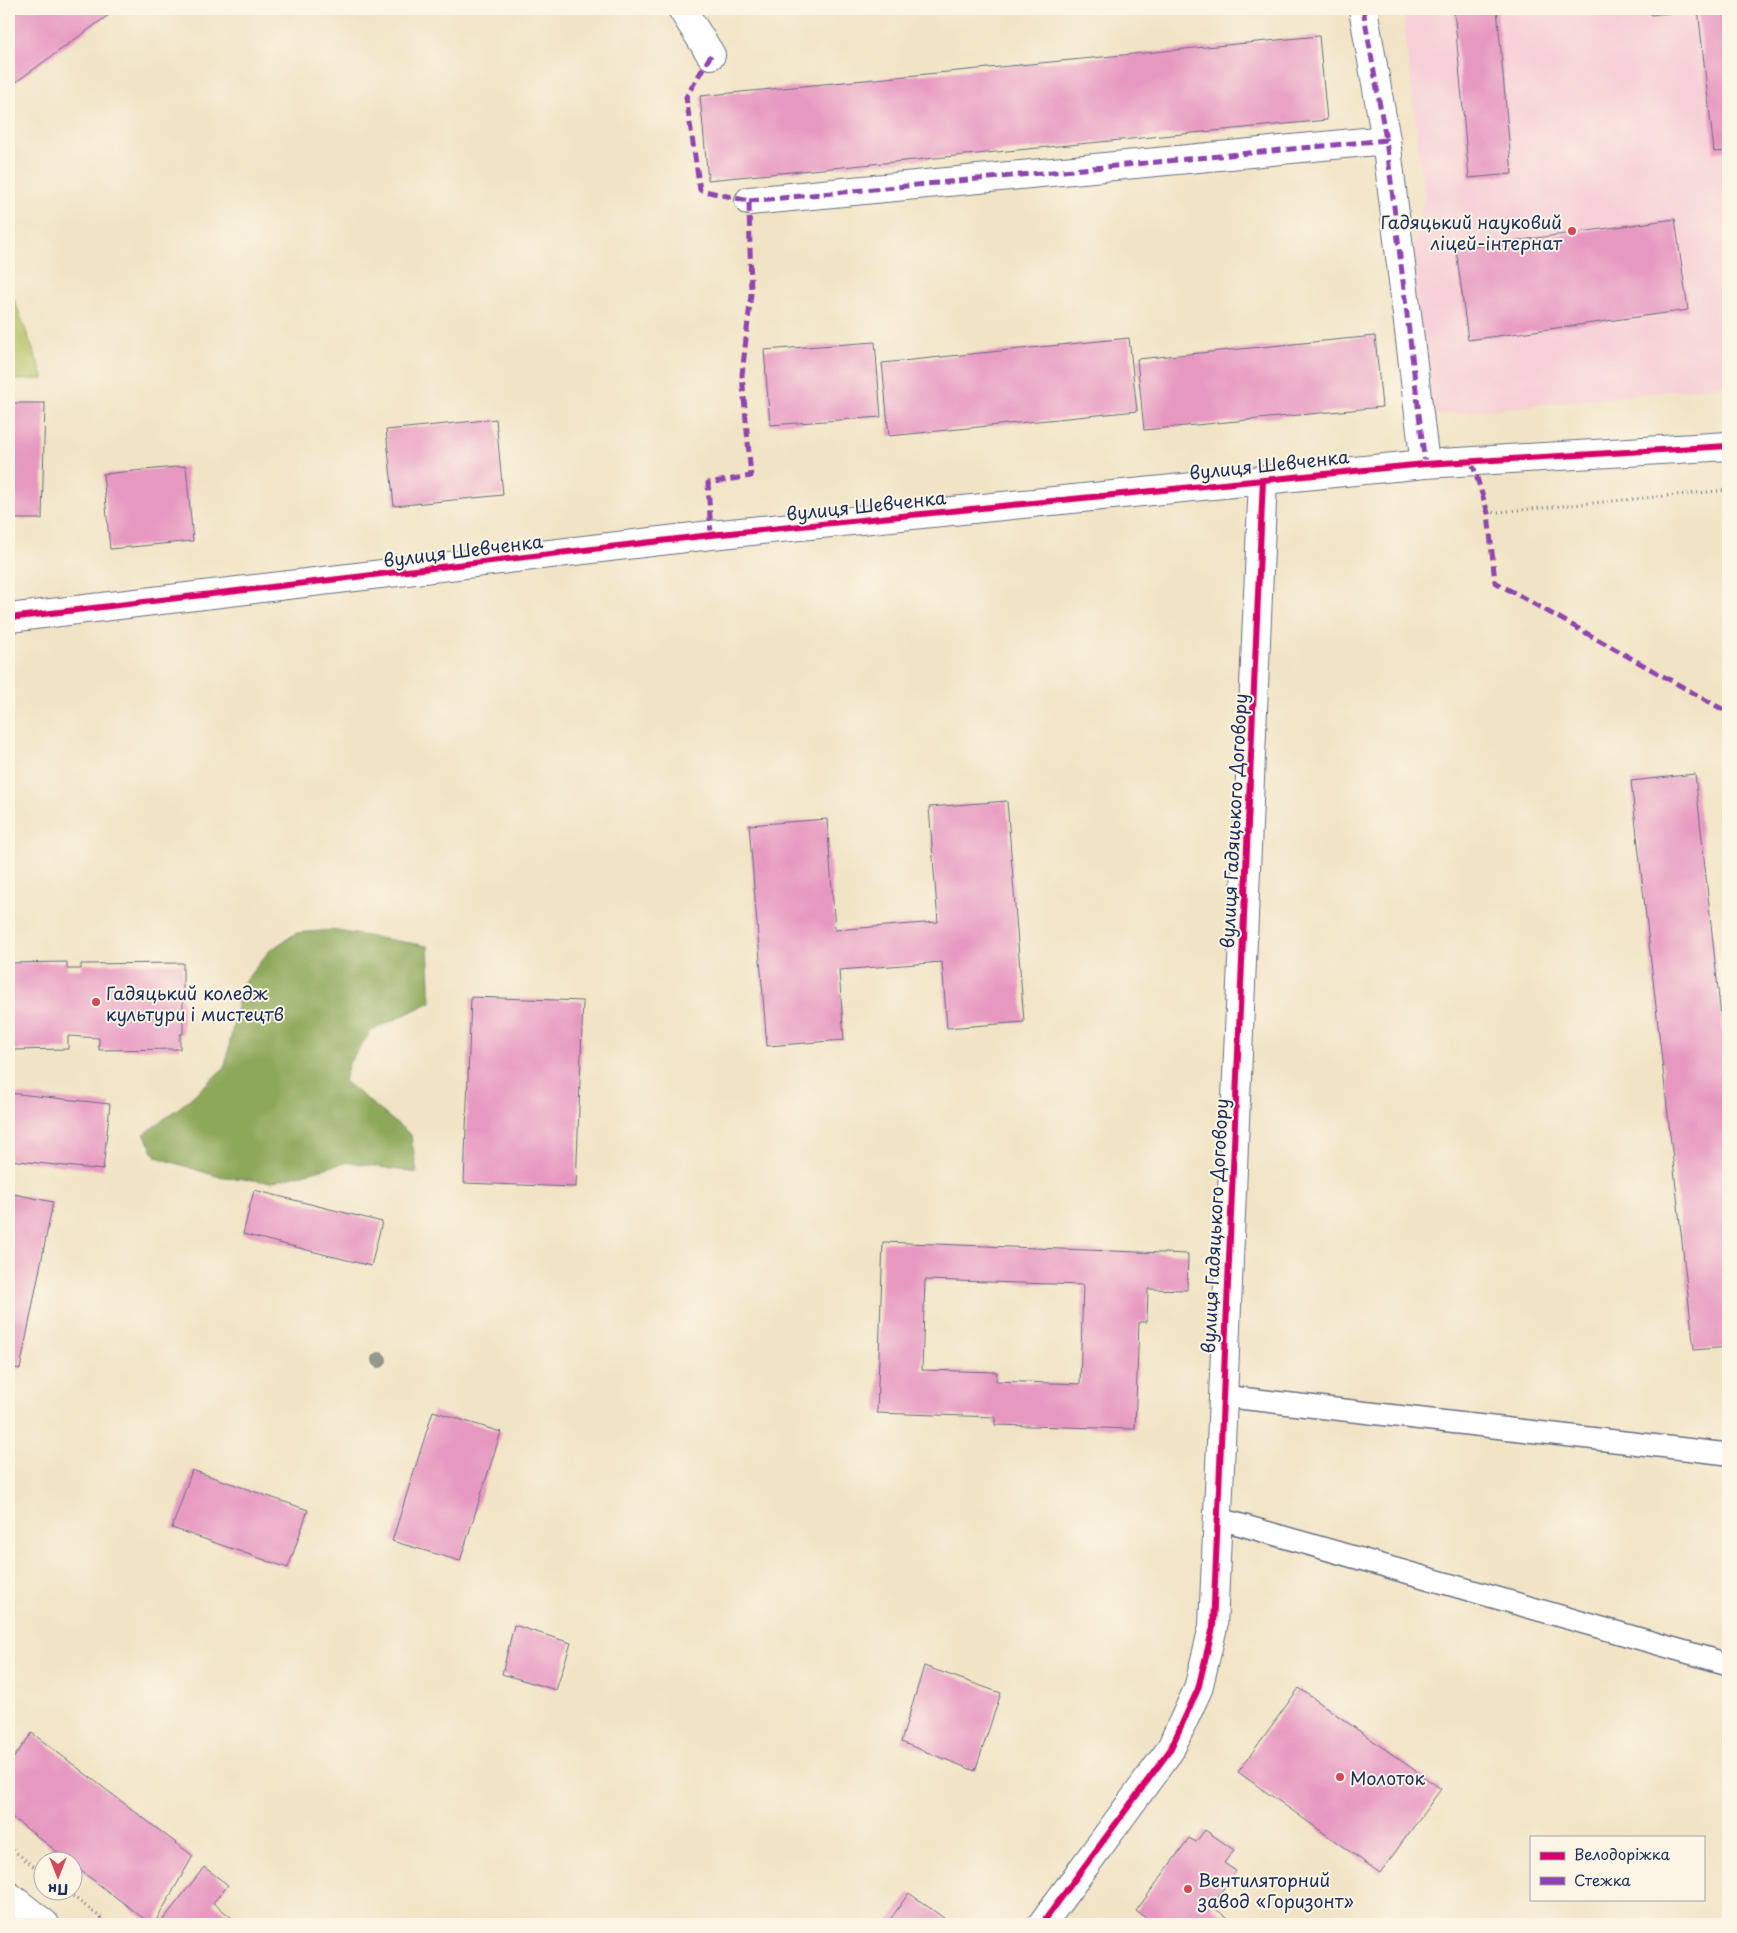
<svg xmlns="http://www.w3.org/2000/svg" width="1737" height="1933" font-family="'Playpen Sans',sans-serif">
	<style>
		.built { fill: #f6cfd7 }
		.green { fill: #b3c265; stroke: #677862 }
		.forest { fill: #8ea85a; stroke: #546c5c }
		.building { fill: #e798c1; fill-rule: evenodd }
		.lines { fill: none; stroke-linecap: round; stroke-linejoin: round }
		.service-casing { stroke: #666e82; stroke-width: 24 }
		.minor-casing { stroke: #666e82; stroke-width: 30 }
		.tertiary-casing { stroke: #666e82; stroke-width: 30 }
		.path { stroke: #666e82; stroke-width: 3; stroke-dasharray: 1 4; stroke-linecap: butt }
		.service { stroke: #fff; stroke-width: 21 }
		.minor { stroke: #fff; stroke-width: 28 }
		.tertiary { stroke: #fff; stroke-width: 28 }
		.quiet { stroke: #8e44ad; stroke-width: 5; stroke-dasharray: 10 5; stroke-linecap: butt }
		.cycleway-casing { stroke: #fcf5e5; stroke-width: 9 }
		.cycleway { stroke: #d6006c; stroke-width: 6 }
		.tree { fill: #95988d }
		.poi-dot { fill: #d1495b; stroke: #fcf5e5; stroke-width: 2 }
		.labels { text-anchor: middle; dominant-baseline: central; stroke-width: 4; stroke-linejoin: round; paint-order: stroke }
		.poi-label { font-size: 18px; fill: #1b2f5e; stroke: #fcf5e5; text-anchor: start }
		.street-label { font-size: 18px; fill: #1b2f5e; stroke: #fcf5e5 }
	</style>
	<rect width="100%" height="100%" fill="#fcf5e5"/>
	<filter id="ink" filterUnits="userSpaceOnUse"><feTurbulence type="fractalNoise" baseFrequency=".02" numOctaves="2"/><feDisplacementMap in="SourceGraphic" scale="10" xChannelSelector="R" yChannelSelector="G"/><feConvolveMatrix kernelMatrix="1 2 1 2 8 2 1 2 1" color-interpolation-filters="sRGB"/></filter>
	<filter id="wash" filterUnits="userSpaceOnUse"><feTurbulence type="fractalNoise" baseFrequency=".0096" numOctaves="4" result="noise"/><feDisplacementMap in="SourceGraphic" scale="20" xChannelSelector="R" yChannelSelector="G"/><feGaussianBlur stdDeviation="1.12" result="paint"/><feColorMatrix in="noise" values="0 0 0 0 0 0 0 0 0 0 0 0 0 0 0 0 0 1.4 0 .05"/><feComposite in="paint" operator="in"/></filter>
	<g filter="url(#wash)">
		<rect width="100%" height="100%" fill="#f1e3c5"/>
		<polygon class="built" points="1402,9 1728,9 1728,385 1430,416 1409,265 1424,197"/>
		<polygon class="green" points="9,286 44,379 9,380"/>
		<polygon class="forest" points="331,930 428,946 431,1002 371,1031 349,1063 344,1081 411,1135 417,1173 349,1162 271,1182 216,1176 156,1157 144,1134 184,1104 225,1067 241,986 269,951 296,933"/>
		<g id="blocks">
			<g class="building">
				<polygon points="9,9 117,9 9,87"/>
				<polygon points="1454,9 1497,9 1512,174 1469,178"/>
				<polygon points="1651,9 1695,9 1695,10 1651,15"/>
				<polygon points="1698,9 1728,9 1728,151 1714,152"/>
				<polygon points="1319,36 1327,120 708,180 700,96"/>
				<polygon points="1675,219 1688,310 1468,340 1456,249"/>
				<polygon points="1375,336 1382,407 1144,430 1137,359"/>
				<polygon points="1129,338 1137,411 889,436 882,363"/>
				<polygon points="875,342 881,417 770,425 764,350"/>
				<polygon points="9,403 45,403 42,519 9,519"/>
				<polygon points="496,419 503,495 394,506 386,430"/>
				<polygon points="186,466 193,541 110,549 103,474"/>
				<polygon points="1695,774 1728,1083 1728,1347 1694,1350 1631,781"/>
				<polygon points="1007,801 1024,1022 947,1028 942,962 839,970 844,1040 767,1046 749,825 827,819 835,930 938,922 929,807"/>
				<polygon points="67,962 67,969 81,969 81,964 183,963 183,1034 180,1034 180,1049 99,1050 99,1038 68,1036 68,1049 9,1050 9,963"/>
				<polygon points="471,997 583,1001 576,1187 464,1183"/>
				<polygon points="9,1093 110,1104 103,1170 9,1160"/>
				<polygon points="254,1190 382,1222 371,1266 243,1234"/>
				<polygon points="9,1193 53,1202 20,1369 9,1367"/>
				<path d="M 883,1242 L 1188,1254 L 1187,1290 L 1148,1289 L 1147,1322 L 1139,1322 L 1135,1429 L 995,1425 L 995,1417 L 877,1413 ZM 925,1280 L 1083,1285 L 1080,1384 L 996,1381 L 997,1372 L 922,1370 Z"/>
				<polygon points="433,1411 501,1432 460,1561 392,1541"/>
				<polygon points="192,1470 308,1510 288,1568 172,1528"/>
				<polygon points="514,1625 571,1643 556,1690 502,1674"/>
				<polygon points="924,1666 1001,1693 975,1771 901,1742"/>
				<polygon points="1299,1688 1441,1789 1380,1873 1238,1772"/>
				<polygon points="32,1733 193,1856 154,1924 151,1924 72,1864 72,1860 68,1860 9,1815 9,1764"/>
				<polygon points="1205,1830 1234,1850 1224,1863 1236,1871 1211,1906 1237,1924 1154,1924 1136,1911 1189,1838 1196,1842"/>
				<polygon points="204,1867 228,1885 213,1903 240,1924 160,1924"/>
				<polygon points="909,1893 952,1924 887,1924"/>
			</g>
		</g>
	</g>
	<g filter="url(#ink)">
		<use href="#blocks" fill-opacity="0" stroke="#666e82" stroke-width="1"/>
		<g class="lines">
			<defs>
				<g id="service">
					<polyline points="1222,1396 1728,1454"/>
					<polyline points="1217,1518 1728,1664"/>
				</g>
				<g id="minor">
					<polyline points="682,9 711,55"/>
					<polyline points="1363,9 1386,140"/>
					<polyline points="749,201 1386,140 1425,464"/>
					<polyline points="9,618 711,535 1263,480 1425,464 1728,446"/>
					<polyline points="1042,1924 1170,1750 1198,1689 1213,1627 1263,480"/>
				</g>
				<polyline id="tertiary" points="9,1896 45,1924"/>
			</defs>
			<use href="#service" class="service-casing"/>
			<use href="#minor" class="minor-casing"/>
			<use href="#tertiary" class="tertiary-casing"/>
			<g class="path">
				<polyline points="1488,513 1728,490"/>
				<polyline points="9,1847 42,1873"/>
				<polyline points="65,1890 109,1924"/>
			</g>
			<use href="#service" class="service"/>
			<use href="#minor" class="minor"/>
			<use href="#tertiary" class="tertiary"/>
			<g class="quiet">
				<polyline points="1363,9 1386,140"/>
				<polyline points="711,55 686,97 700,190 749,201 751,294 742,375 751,476 708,483 711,535"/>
				<polyline points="749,201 1386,140 1425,464"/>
				<polyline points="1472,462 1488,513 1495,582 1722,709 1728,708"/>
			</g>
			<defs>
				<g id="cycleway">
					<polyline points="9,618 711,535 1263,480 1425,464 1728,446"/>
					<polyline points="1042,1924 1170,1750 1198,1689 1213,1627 1263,480"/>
				</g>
			</defs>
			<use href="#cycleway" class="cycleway-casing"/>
			<use href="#cycleway" class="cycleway"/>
		</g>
		<circle class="tree" cx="379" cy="1360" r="8"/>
	</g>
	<g class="poi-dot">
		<circle cx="1572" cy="231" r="5"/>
		<circle cx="96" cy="1002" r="5"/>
		<circle cx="1340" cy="1777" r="5"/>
		<circle cx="1188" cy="1889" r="5"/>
	</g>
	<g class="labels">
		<g class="poi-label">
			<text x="1562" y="221" text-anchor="end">Гадяцький науковий<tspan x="1562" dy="21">ліцей-інтернат</tspan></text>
			<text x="106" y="992">Гадяцький коледж<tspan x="106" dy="21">культури і мистецтв</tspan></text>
			<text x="1350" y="1777">Молоток</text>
			<text x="1198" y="1879">Вентиляторний<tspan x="1198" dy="21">завод «Горизонт»</tspan></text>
		</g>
		<g class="street-label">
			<text transform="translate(1269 464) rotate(-6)">вулиця Шевченка</text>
			<text transform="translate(866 505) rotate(-6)">вулиця Шевченка</text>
			<text transform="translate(463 550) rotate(-7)">вулиця Шевченка</text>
			<text transform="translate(1233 821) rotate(-87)">вулиця Гадяцького Договору</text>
			<text transform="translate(1214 1226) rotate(-87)">вулиця Гадяцького Договору</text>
		</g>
	</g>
	<rect width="1737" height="1933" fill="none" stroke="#fcf5e5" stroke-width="30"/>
	<rect x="1530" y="1836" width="175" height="65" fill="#fcf5e5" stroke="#a2a6af"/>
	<rect x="1540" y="1852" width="25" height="8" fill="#d6006c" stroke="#a2a6af"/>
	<text x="1574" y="1860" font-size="15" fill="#1b2f5e">Велодоріжка</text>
	<rect x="1540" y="1877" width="25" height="8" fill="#8e44ad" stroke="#a2a6af"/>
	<text x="1574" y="1886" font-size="15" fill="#1b2f5e">Стежка</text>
	<g transform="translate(58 1876) rotate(180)"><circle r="24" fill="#fcf5e5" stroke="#a2a6af"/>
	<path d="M0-4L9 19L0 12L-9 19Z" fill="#d1495b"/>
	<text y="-8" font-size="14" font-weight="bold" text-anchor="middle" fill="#1b2f5e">Пн</text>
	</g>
</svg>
